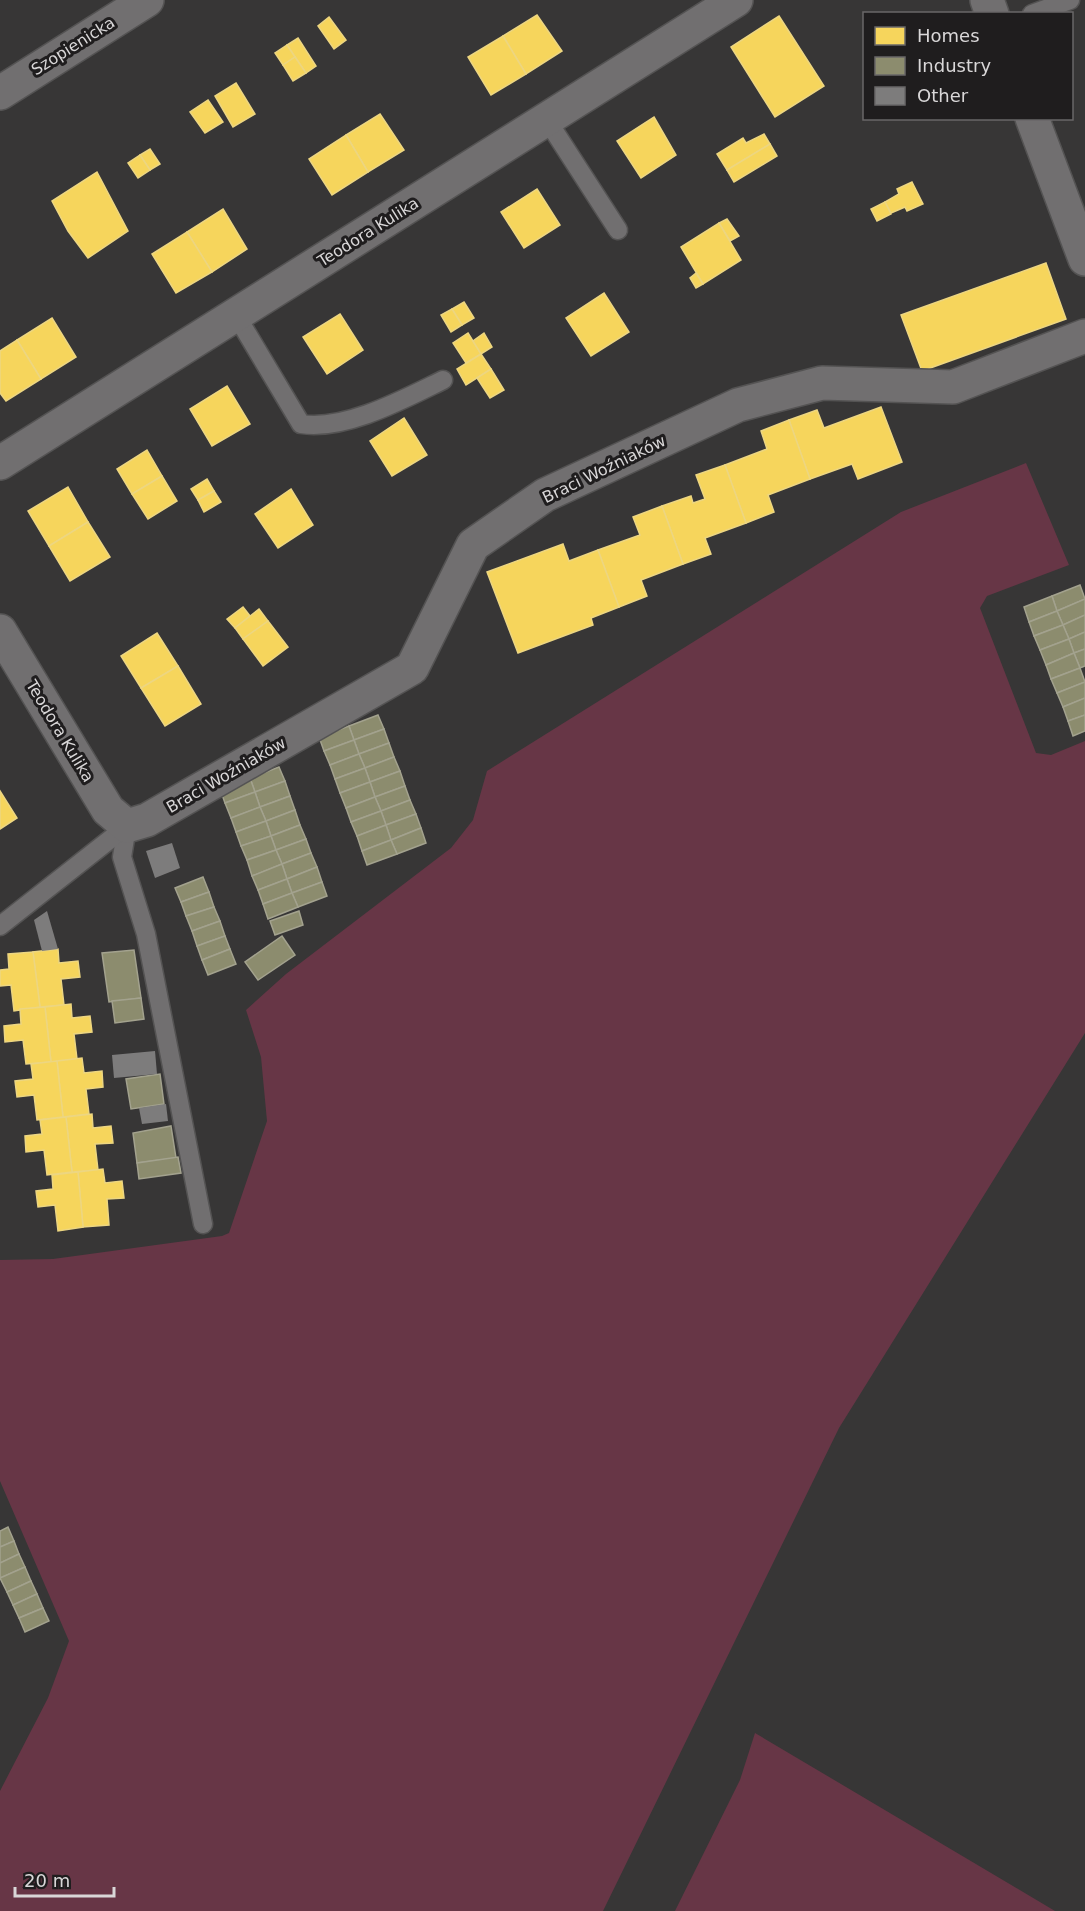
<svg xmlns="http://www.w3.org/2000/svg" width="1085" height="1911" font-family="'DejaVu Sans',sans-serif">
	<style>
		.green { fill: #673646 }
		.homes { fill: #f6d55c; stroke: #edd681; stroke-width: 1.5 }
		.industry { fill: #8c8c6e; stroke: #a3a28e; stroke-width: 1.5 }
		.building { fill: #7d7c7c }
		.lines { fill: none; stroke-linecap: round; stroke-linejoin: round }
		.service-casing { stroke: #545353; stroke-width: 21 }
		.minor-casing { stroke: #545353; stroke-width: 36 }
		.tertiary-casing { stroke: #545353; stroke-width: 36 }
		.service { stroke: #716f70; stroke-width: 18 }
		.minor { stroke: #716f70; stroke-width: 33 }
		.tertiary { stroke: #716f70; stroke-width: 33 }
		.labels { text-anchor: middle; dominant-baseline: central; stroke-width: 6; stroke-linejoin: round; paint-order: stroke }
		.street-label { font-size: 16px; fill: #d9d7d8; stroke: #1f1d1e }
	</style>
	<rect width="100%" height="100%" fill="#373636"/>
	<g class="green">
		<polygon points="1026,463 1069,565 987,596 980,608 1036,753 1051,755 1085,741 1085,1033 839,1428 603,1911 0,1911 0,1791 48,1698 69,1641 0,1481 0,1260 53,1259 222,1236 229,1233 267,1121 261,1057 246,1010 286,974 451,848 473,820 487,771 901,512"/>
		<polygon points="755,1733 1055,1911 675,1911 740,1780"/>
	</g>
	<g class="homes">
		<polygon points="537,15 562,51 526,74 503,36"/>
		<polygon points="779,16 824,86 775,117 731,47"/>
		<polygon points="329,17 346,40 334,49 318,26"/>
		<polygon points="503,36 526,74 491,95 468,57"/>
		<polygon points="298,38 316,66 306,73 287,45"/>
		<polygon points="287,45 295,57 283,65 275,53"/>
		<polygon points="295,57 306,73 293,81 283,65"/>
		<polygon points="236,83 255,114 233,127 215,96"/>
		<polygon points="208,100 223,122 205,133 190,112"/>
		<polygon points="380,114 404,150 368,172 346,135"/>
		<polygon points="654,117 676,155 641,178 617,141"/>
		<polygon points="764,134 770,144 727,170 717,154 743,138 746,143"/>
		<polygon points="346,135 368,172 332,195 309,159"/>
		<polygon points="770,144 777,156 734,182 727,170"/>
		<polygon points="150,149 160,164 150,170 140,155"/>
		<polygon points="140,155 150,170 138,178 128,163"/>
		<polygon points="97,172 128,231 88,258 68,231 52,201"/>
		<polygon points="912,182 923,204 907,211 905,207 891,213 885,202 899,194 897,189"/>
		<polygon points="537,189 560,225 524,248 501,212"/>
		<polygon points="885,202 891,214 877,221 871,209"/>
		<polygon points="223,209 247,249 212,272 187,232"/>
		<polygon points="727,219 739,236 730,241 719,223"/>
		<polygon points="719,223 741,260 703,284 681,247"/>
		<polygon points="187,232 212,272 176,293 152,254"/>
		<polygon points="1046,263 1066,319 922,371 901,315"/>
		<polygon points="696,273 703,284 696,288 690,278"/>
		<polygon points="604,293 629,332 591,356 566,318"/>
		<polygon points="464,302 474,318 462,325 452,309"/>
		<polygon points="452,309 462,325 451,332 441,315"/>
		<polygon points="340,314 363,350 327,374 303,337"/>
		<polygon points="52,318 76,357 41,379 17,340"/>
		<polygon points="468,333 481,354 466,363 453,343"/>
		<polygon points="484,333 492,347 481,354 473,341"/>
		<polygon points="17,340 41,379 6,401 0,393 0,351"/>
		<polygon points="481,354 491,369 466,385 457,369"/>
		<polygon points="491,369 504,390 490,398 477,378"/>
		<polygon points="227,386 250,424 212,446 190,409"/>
		<polygon points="881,407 902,462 858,479 852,464 810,479 789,420 817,410 824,428"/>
		<polygon points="404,418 427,455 392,476 370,441"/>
		<polygon points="789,420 810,479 768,495 774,512 746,523 725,465 767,449 761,431"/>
		<polygon points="147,450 162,476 132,494 117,469"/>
		<polygon points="725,465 746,523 705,538 711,554 683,564 662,506 691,496 693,503 705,499 696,475"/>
		<polygon points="162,476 177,501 148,519 132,494"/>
		<polygon points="207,479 214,491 198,500 191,489"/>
		<polygon points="68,487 88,522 49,546 28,511"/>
		<polygon points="291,489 313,525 278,548 255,514"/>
		<polygon points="214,491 221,502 204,512 198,500"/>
		<polygon points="662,506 683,564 641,580 647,596 619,607 598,550 640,535 633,517"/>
		<polygon points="88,522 110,557 70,581 49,546"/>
		<polygon points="563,544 569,561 598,550 619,607 591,618 593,625 518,653 487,572"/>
		<polygon points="243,607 250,616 235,628 227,619"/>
		<polygon points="259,609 268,621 243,639 235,628"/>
		<polygon points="268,621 288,647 263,666 243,639"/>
		<polygon points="157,633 178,666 141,688 121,656"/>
		<polygon points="178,666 201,704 165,726 141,688"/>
		<polygon points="0,791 17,818 0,829"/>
		<polygon points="58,949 59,963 78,961 80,977 61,979 64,1005 40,1007 33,952"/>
		<polygon points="33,952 40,1007 14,1011 11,985 0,986 0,970 9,969 8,954"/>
		<polygon points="71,1004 72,1018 90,1016 92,1032 74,1034 77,1059 51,1062 45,1007"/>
		<polygon points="45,1007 51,1062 26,1064 23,1040 5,1042 4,1026 21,1024 20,1009"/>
		<polygon points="82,1058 84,1073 102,1071 103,1087 86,1089 89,1114 63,1117 57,1061"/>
		<polygon points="57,1061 63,1117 37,1120 34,1095 17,1097 15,1081 33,1079 31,1064"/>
		<polygon points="92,1114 93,1128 111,1126 113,1143 95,1144 98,1170 72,1172 66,1117"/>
		<polygon points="66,1117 72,1172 47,1175 44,1150 26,1152 25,1136 42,1134 40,1120"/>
		<polygon points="103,1169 105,1183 122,1181 124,1198 107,1199 109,1225 83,1227 78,1172"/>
		<polygon points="78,1172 83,1227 58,1231 55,1205 38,1207 36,1191 53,1189 52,1175"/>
	</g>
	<g class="industry">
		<polygon points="1080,585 1085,599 1057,611 1052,596"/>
		<polygon points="1052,596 1057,611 1029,622 1024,607"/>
		<polygon points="1085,599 1085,615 1063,625 1057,611"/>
		<polygon points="1057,611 1063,625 1034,636 1029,622"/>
		<polygon points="1085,615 1085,632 1069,639 1063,625"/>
		<polygon points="1063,625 1069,639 1040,650 1034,636"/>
		<polygon points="1085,632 1085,649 1074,653 1069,639"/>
		<polygon points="1069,639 1074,653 1046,665 1040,650"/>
		<polygon points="1085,649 1085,666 1080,668 1074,653"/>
		<polygon points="1074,653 1080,668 1051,679 1046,665"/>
		<polygon points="1080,668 1085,682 1057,693 1051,679"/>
		<polygon points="1085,682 1085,698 1063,707 1057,693"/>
		<polygon points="1085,698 1085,715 1068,721 1063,707"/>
		<polygon points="378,715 384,729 354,740 349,726"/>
		<polygon points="1085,715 1085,731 1073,736 1068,721"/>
		<polygon points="349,726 354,740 324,751 319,737"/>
		<polygon points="384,729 389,743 359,754 354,740"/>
		<polygon points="354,740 359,754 330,765 324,751"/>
		<polygon points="389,743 394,757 365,768 359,754"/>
		<polygon points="359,754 365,768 335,779 330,765"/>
		<polygon points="394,757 400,771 370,782 365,768"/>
		<polygon points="279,767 285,781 255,792 250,778"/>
		<polygon points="365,768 370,782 340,793 335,779"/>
		<polygon points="400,771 405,786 375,797 370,782"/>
		<polygon points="250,778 255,792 225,803 220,789"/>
		<polygon points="285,781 290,796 260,807 255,792"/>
		<polygon points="370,782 375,797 346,808 340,793"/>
		<polygon points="405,786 410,800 381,811 375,797"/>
		<polygon points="255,792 260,807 231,818 225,803"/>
		<polygon points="290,796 295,810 266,821 260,807"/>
		<polygon points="375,797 381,811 351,822 346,808"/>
		<polygon points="410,800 416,814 386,825 381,811"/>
		<polygon points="260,807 266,821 236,832 231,818"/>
		<polygon points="295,810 300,825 271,836 266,821"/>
		<polygon points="381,811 386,825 357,836 351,822"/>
		<polygon points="416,814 421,828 391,840 386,825"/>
		<polygon points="266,821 271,836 241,846 236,832"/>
		<polygon points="300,825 306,839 276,850 271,836"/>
		<polygon points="386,825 391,840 362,851 357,836"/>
		<polygon points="421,828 426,843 397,854 391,840"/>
		<polygon points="271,836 276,850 247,860 241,846"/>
		<polygon points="306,839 311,853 282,864 276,850"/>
		<polygon points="391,840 397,854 367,865 362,851"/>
		<polygon points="276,850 282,864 252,876 247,860"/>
		<polygon points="311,853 317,867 287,879 282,864"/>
		<polygon points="282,864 287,879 258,890 252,876"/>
		<polygon points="317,867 322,882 292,893 287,879"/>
		<polygon points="203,877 209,892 181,902 175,888"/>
		<polygon points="287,879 292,893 263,904 258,890"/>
		<polygon points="322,882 327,896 298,907 292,893"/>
		<polygon points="209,892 214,907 186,916 181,902"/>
		<polygon points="292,893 298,907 268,919 263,904"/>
		<polygon points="214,907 220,921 192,931 186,916"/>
		<polygon points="299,911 303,925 275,935 270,921"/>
		<polygon points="220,921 225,936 197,946 192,931"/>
		<polygon points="225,936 230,949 202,960 197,946"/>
		<polygon points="282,936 295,955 258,980 245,962"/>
		<polygon points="230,949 236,964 208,975 202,960"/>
		<polygon points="134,950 141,998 109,1002 102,953"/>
		<polygon points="141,998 144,1019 115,1023 112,1001"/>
		<polygon points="160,1074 164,1104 131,1109 126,1079"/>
		<polygon points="171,1126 176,1158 137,1163 133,1133"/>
		<polygon points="178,1157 181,1173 139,1179 137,1163"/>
		<polygon points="8,1527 14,1541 0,1547 0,1531"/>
		<polygon points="14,1541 19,1554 0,1563 0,1547"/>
		<polygon points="19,1554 25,1567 0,1578 0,1563"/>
		<polygon points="25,1567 31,1581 7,1592 0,1578"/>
		<polygon points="31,1581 37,1594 13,1605 7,1592"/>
		<polygon points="37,1594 43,1608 19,1618 13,1605"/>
		<polygon points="43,1608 49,1621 25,1632 19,1618"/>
	</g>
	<g class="building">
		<polygon points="172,843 180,868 155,878 146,851"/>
		<polygon points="47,911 58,949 42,951 34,920"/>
		<polygon points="155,1051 157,1074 114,1078 112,1055"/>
		<polygon points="166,1104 168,1121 142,1124 139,1108"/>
	</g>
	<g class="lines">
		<defs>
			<g id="service">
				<polyline points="1032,14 1070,0"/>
				<polyline points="547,120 618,230"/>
				<path d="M 236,315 L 301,424 C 345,431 404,399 443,380"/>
				<polyline points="127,826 122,857 146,934 203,1224"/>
				<polyline points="0,926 127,826"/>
			</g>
			<g id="minor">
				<polyline points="987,0 992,14"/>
				<polyline points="1032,118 1085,259"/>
				<polyline points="0,463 736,0"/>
				<polyline points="0,631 108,810 127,826 147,820 412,668 473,545 545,495 738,405 822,383 953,387 1085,336"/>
			</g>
			<polyline id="tertiary" points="0,93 147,0"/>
		</defs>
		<use href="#service" class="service-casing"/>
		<use href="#minor" class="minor-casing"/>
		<use href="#tertiary" class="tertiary-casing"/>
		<use href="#service" class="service"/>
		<use href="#minor" class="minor"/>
		<use href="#tertiary" class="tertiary"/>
	</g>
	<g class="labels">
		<g class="street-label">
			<text transform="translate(73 46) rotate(-32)">Szopienicka</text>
			<text transform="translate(368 232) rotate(-32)">Teodora Kulika</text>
			<text transform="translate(604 469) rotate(-26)">Braci Woźniaków</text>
			<text transform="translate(60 731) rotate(59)">Teodora Kulika</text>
			<text transform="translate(226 775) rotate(-30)">Braci Woźniaków</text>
		</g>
	</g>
	<rect x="863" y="12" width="210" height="108" fill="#1f1d1e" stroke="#696768" stroke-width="1.5"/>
	<rect x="875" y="27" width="30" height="18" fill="#f6d55c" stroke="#696768" stroke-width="1.5"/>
	<text x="917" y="42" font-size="18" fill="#d9d7d8">Homes</text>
	<rect x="875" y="57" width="30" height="18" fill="#8c8c6e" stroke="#696768" stroke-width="1.5"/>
	<text x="917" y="72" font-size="18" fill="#d9d7d8">Industry</text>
	<rect x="875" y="87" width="30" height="18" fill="#7d7c7c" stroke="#696768" stroke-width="1.5"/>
	<text x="917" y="102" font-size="18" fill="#d9d7d8">Other</text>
	<path d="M15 1887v9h99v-9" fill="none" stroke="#d9d7d8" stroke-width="3"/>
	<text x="24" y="1887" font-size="18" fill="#d9d7d8" stroke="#1f1d1e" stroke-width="4.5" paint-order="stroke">20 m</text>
</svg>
